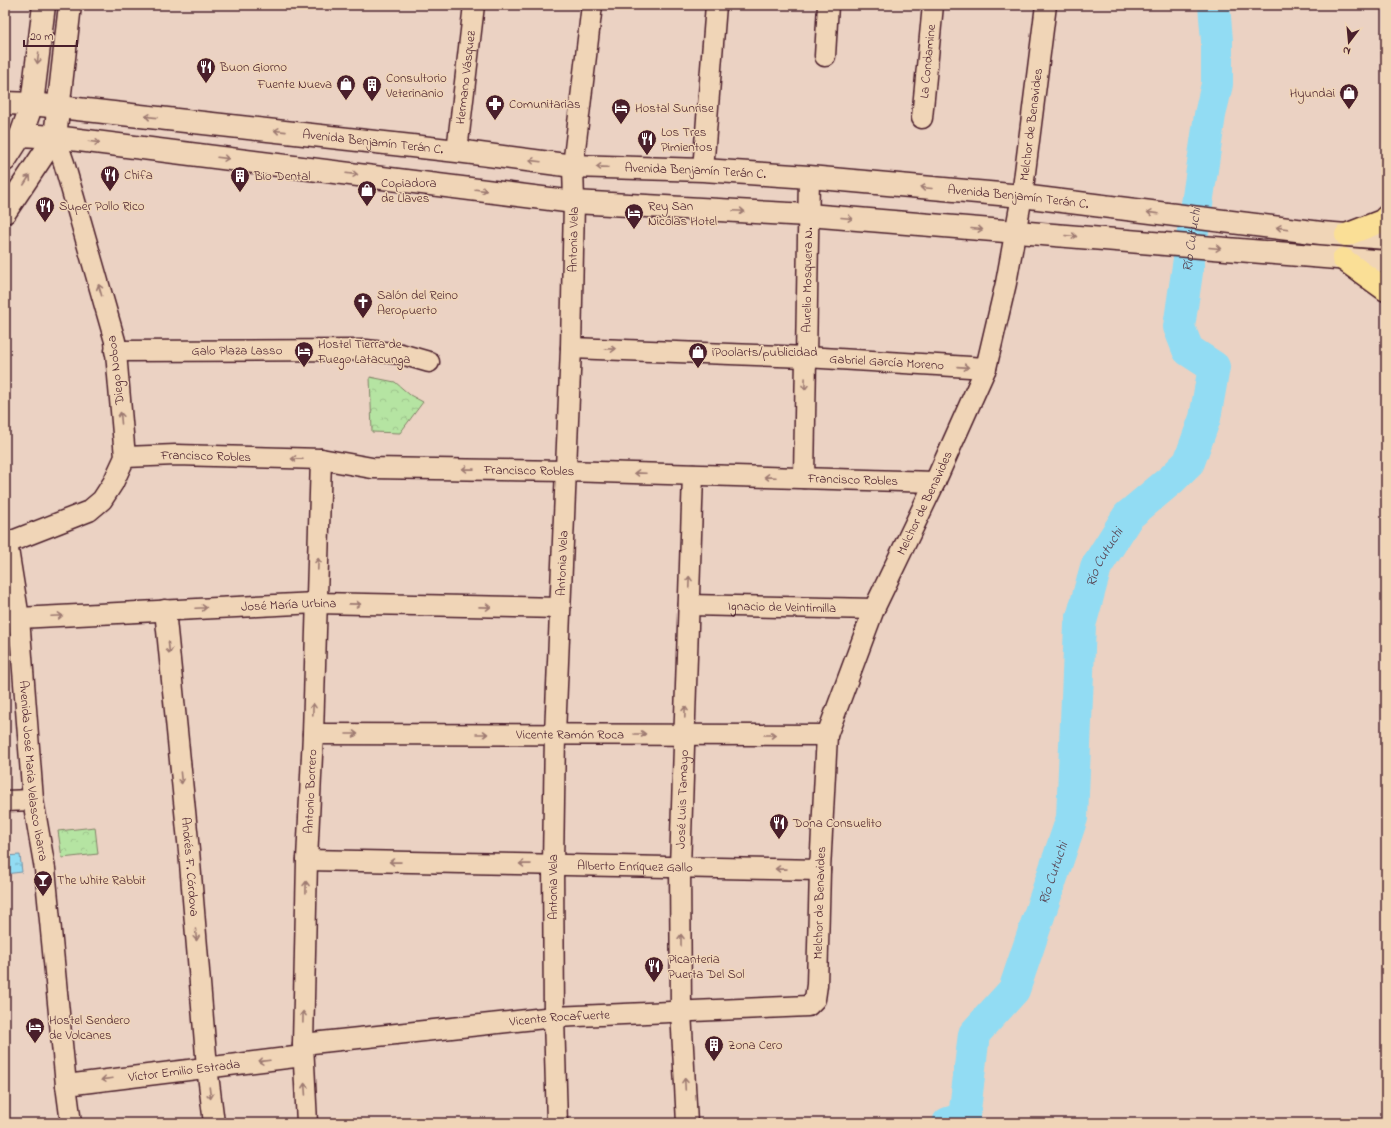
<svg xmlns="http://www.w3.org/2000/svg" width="1391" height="1128" font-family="'Indie Flower',sans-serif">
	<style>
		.park { fill: url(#park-crowns); stroke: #808266 }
		.water { fill: url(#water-ripples); stroke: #7590a3 }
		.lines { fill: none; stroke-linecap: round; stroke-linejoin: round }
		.river { stroke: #92dcf3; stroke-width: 32 }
		.minor-casing { stroke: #4a1f2b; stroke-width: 23 }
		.tertiary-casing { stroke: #4a1f2b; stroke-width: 25 }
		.secondary-casing { stroke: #4a1f2b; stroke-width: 25 }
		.primary-casing { stroke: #4a1f2b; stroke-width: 25 }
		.minor { stroke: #f0d5b7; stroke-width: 20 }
		.tertiary { stroke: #f0d5b7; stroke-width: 22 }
		.secondary { stroke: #f0d5b7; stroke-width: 22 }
		.primary { stroke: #fadf96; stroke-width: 22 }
		.oneway { stroke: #9d7a71 }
		.labels { text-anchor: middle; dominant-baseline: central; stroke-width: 3; stroke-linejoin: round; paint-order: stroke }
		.street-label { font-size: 13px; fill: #4a1f2b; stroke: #f0d5b7 }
		.poi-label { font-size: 13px; fill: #4a1f2b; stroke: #f0d5b7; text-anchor: start }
		.water-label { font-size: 14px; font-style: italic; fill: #553b49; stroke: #f0d5b7 }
	</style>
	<defs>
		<pattern id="park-crowns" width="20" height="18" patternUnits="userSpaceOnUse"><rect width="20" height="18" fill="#b5e4a2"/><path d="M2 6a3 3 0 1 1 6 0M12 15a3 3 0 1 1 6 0" fill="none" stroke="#9dc38c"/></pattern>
		<pattern id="water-ripples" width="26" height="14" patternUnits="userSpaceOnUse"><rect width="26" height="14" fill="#92dcf3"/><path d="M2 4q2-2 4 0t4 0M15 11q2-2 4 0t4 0" fill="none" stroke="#7fbcd0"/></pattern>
	</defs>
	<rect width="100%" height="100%" fill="#ebd2c3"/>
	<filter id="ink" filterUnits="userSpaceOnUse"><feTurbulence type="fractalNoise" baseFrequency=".025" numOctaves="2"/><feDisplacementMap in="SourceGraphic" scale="8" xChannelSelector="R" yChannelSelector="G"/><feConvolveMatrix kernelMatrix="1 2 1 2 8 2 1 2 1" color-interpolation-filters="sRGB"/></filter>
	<g filter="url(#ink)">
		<g class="park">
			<polygon points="370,377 395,382 410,395 423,402 400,433 372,432"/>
			<polygon points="95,827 98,854 62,858 58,831"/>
		</g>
		<polygon class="water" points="20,855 22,872 5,874 5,856"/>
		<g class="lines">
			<path class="river" id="s1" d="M 948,1123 L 964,1118 L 974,1034 L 1014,990 L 1072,818 L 1080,625 L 1096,567 L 1128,516 L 1172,479 L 1189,462 L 1205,418 L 1214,367 L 1188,350 L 1179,327 L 1210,115 L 1217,84 L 1217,41 L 1214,5"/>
			<defs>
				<g id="minor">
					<polyline points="825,56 828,5"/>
					<path id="s2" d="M 922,118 L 933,5"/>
					<path id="s3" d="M 457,151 L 474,5"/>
					<polyline points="703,170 716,5"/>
					<path id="s4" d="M 571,348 L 806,357 L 986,368"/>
					<path id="s5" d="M 115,351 L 366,350 L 401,354 L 429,362"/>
					<path id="s6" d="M 125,457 L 176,455 L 321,459 L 372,468 L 565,471 L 935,482"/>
					<path id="s7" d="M 804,478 L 809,177"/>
					<path id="s8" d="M 5,539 L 7,543 L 19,618 L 33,800 L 45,869 L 66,1085 L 71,1123"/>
					<polyline points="7,543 89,511 102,500 113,483 125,457 115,341 64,163 55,137"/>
					<path id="s9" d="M 689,605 L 874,609"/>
					<path id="s10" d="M 165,610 L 189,851 L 207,1067 L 214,1123"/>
					<path id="s11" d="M 19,618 L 316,603 L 560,608"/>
					<path id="s12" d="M 313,734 L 827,735"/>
					<polyline points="5,801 33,800"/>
					<path id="s13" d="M 307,860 L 820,870"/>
					<path id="s14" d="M 303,1044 L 554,1017 L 808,1006 L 815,999 L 817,985 L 820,870 L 827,735 L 874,609 L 935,482 L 986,368 L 1006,283 L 1022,196 L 1046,5"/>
					<path id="s15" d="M 66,1085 L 303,1056"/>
					<path id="s16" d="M 307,1123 L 303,1044 L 307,860 L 313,734 L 321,459"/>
					<path id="s17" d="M 557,1123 L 554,1017 L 553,865 L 555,734 L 571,348 L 574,202 L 573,166 L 592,5"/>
					<path id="s18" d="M 687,1123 L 681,1011 L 680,867 L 693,475"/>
				</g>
				<polyline id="tertiary" points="5,103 32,104"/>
				<g id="secondary">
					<path id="s19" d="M 32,104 L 457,151 L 573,166 L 703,170 L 809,177 L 1022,196 L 1321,233 L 1386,238"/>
					<polyline points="21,135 55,137 574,202 808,215 1386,262"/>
					<polyline points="5,160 21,135 32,104 44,5"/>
					<polyline points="5,212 55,137 70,5"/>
				</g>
				<g id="primary">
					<polyline points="1346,235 1382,221 1386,217"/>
					<polyline points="1343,259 1386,290"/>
				</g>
			</defs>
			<use href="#minor" class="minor-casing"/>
			<use href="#tertiary" class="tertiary-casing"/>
			<use href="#secondary" class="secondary-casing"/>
			<use href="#primary" class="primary-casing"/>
			<use href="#minor" class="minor"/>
			<use href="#tertiary" class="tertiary"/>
			<use href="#secondary" class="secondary"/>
			<use href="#primary" class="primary"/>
		</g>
		<defs><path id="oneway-shaft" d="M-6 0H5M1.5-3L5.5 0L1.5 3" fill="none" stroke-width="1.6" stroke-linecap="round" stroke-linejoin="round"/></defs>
		<g class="oneway">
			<use href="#oneway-shaft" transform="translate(38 58) rotate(97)"/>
			<use href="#oneway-shaft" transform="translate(151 117) rotate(-174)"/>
			<use href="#oneway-shaft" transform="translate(280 131) rotate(-174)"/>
			<use href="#oneway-shaft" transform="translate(94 142) rotate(7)"/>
			<use href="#oneway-shaft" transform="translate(223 158) rotate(7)"/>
			<use href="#oneway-shaft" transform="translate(535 161) rotate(-173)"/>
			<use href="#oneway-shaft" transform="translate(602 167) rotate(-178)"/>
			<use href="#oneway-shaft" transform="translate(352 174) rotate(7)"/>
			<use href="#oneway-shaft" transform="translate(27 180) rotate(-57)"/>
			<use href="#oneway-shaft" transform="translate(926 188) rotate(-175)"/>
			<use href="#oneway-shaft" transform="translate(481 190) rotate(7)"/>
			<use href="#oneway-shaft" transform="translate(739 211) rotate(3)"/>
			<use href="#oneway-shaft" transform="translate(1153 213) rotate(-173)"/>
			<use href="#oneway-shaft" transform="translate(847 218) rotate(5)"/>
			<use href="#oneway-shaft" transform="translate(1282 228) rotate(-173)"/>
			<use href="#oneway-shaft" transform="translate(977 229) rotate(5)"/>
			<use href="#oneway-shaft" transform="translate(1071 236) rotate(5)"/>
			<use href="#oneway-shaft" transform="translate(1215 248) rotate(5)"/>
			<use href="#oneway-shaft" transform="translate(100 290) rotate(-106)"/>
			<use href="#oneway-shaft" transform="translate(610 349) rotate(2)"/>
			<use href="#oneway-shaft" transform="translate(963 367) rotate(4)"/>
			<use href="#oneway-shaft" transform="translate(805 384) rotate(91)"/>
			<use href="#oneway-shaft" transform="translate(121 418) rotate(-95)"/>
			<use href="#oneway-shaft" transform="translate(297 459) rotate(-178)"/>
			<use href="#oneway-shaft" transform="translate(468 469) rotate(-179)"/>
			<use href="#oneway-shaft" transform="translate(640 473) rotate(-178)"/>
			<use href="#oneway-shaft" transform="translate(770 477) rotate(-178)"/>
			<use href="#oneway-shaft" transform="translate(318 564) rotate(-88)"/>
			<use href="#oneway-shaft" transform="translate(689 582) rotate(-88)"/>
			<use href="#oneway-shaft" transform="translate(355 604) rotate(1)"/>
			<use href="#oneway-shaft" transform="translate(485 607) rotate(1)"/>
			<use href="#oneway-shaft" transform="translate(201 608) rotate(-3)"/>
			<use href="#oneway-shaft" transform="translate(57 616) rotate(-3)"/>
			<use href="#oneway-shaft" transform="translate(169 648) rotate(84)"/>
			<use href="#oneway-shaft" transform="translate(313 709) rotate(-88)"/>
			<use href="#oneway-shaft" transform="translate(685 712) rotate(-88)"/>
			<use href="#oneway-shaft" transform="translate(352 734)"/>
			<use href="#oneway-shaft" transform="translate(482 734)"/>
			<use href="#oneway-shaft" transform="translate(640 734)"/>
			<use href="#oneway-shaft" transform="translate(770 735)"/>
			<use href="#oneway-shaft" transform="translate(181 778) rotate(84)"/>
			<use href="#oneway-shaft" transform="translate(395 862) rotate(-179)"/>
			<use href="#oneway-shaft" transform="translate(525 864) rotate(-179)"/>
			<use href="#oneway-shaft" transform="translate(781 869) rotate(-179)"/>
			<use href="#oneway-shaft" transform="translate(306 887) rotate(-89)"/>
			<use href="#oneway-shaft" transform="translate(196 935) rotate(85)"/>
			<use href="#oneway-shaft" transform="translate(681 940) rotate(-90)"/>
			<use href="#oneway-shaft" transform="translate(303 1017) rotate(-89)"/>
			<use href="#oneway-shaft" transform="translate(264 1061) rotate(173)"/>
			<use href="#oneway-shaft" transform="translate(107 1079) rotate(173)"/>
			<use href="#oneway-shaft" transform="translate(685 1084) rotate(-93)"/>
			<use href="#oneway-shaft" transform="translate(305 1089) rotate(-94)"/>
			<use href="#oneway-shaft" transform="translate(210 1093) rotate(83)"/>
		</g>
	</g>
	<defs>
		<symbol id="restaurant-pin" viewBox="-11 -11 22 30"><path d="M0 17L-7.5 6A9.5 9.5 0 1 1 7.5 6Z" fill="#4a1f2b" stroke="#f0d5b7"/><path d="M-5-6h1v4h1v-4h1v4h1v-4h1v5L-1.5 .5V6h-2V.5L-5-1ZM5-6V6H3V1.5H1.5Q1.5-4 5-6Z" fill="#fff"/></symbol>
		<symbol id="shop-pin" viewBox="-11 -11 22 30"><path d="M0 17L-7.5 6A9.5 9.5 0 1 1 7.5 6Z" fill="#4a1f2b" stroke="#f0d5b7"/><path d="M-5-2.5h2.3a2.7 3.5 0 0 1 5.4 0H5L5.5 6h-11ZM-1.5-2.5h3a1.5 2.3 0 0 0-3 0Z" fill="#fff"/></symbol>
		<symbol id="building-pin" viewBox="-11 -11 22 30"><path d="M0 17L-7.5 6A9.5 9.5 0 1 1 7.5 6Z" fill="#4a1f2b" stroke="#f0d5b7"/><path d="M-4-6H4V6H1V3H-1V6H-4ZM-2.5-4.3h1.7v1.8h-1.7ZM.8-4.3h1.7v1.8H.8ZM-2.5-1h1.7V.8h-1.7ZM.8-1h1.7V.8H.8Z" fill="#fff"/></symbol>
		<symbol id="pharmacy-pin" viewBox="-11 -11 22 30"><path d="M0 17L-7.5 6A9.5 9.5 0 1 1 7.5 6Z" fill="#4a1f2b" stroke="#f0d5b7"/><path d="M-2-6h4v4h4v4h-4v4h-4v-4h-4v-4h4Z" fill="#fff"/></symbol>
		<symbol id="hotel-pin" viewBox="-11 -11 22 30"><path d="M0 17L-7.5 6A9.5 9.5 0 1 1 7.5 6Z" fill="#4a1f2b" stroke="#f0d5b7"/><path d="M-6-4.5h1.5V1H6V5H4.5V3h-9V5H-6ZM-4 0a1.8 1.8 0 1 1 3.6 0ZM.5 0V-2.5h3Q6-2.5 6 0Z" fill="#fff"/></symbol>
		<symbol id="church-pin" viewBox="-11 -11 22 30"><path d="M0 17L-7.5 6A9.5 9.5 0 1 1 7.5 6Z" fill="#4a1f2b" stroke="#f0d5b7"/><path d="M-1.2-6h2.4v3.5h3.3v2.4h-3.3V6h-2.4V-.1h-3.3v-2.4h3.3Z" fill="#fff"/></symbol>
		<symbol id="bar-pin" viewBox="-11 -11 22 30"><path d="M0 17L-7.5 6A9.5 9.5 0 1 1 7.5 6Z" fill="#4a1f2b" stroke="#f0d5b7"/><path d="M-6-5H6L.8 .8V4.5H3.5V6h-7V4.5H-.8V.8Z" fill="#fff"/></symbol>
	</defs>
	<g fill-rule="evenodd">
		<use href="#restaurant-pin" x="195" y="56" width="22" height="30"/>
		<use href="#shop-pin" x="335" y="73" width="22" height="30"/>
		<use href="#building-pin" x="361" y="74" width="22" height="30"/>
		<use href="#shop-pin" x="1338" y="82" width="22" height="30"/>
		<use href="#pharmacy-pin" x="484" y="93" width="22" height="30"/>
		<use href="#hotel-pin" x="610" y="97" width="22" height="30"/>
		<use href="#restaurant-pin" x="636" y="128" width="22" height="30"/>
		<use href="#restaurant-pin" x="99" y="164" width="22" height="30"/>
		<use href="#building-pin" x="229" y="165" width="22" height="30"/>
		<use href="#shop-pin" x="356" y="179" width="22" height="30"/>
		<use href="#restaurant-pin" x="34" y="195" width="22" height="30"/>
		<use href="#hotel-pin" x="623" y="202" width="22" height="30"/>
		<use href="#church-pin" x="352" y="291" width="22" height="30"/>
		<use href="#hotel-pin" x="293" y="340" width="22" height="30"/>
		<use href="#shop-pin" x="687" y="341" width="22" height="30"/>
		<use href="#restaurant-pin" x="768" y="812" width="22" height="30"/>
		<use href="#bar-pin" x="32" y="869" width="22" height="30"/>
		<use href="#restaurant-pin" x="643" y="955" width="22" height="30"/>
		<use href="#hotel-pin" x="24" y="1016" width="22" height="30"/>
		<use href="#building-pin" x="703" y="1034" width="22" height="30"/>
	</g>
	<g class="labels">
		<g class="street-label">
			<text stroke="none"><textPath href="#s2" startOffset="57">La Condamine</textPath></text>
			<text stroke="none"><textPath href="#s3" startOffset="74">Hermano Vásquez</textPath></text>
			<text stroke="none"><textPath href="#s14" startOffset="1429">Melchor de Benavides</textPath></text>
			<text stroke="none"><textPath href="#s19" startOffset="343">Avenida Benjamín Terán C.</textPath></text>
			<text stroke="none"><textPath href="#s19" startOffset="667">Avenida Benjamín Terán C.</textPath></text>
			<text stroke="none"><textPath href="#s19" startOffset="991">Avenida Benjamín Terán C.</textPath></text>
			<text stroke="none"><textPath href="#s17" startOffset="884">Antonia Vela</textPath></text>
			<text stroke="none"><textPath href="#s7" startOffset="198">Aurelio Mosquera N.</textPath></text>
			<text stroke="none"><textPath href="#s5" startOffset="122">Galo Plaza Lasso</textPath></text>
			<text stroke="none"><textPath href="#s4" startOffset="316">Gabriel García Moreno</textPath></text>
			<text transform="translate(116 370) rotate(-97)">Diego Noboa</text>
			<text stroke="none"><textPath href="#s6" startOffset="81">Francisco Robles</textPath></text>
			<text stroke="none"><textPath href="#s6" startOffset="405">Francisco Robles</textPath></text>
			<text stroke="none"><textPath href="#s6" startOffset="729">Francisco Robles</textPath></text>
			<text stroke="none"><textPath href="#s14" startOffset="1033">Melchor de Benavides</textPath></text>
			<text stroke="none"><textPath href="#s17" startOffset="560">Antonia Vela</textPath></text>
			<text stroke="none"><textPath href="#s11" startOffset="270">José María Urbina</textPath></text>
			<text stroke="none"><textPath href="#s9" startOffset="93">Ignacio de Veintimilla</textPath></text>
			<text stroke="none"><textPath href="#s12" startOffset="257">Vicente Ramón Roca</textPath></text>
			<text stroke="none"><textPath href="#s8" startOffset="234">Avenida José Maria Velasco Ibarra</textPath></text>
			<text stroke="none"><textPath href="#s16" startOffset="332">Antonio Borrero</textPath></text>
			<text stroke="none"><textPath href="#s18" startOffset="324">José Luis Tamayo</textPath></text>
			<text stroke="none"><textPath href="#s10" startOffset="258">Andrés F. Córdova</textPath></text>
			<text stroke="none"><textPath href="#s13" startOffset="328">Alberto Enríquez Gallo</textPath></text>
			<text transform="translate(553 887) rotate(-90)">Antonia Vela</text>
			<text stroke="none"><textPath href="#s14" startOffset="613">Melchor de Benavides</textPath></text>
			<text stroke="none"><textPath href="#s14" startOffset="258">Vicente Rocafuerte</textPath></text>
			<text stroke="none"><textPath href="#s15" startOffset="119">Víctor Emilio Estrada</textPath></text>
		</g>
		<g class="poi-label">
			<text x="220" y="67">Buon Giorno</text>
			<text x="386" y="78">Consultorio<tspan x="386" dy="15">Veterinanio</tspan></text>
			<text x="332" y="84" text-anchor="end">Fuente Nueva</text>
			<text x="1335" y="93" text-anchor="end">Hyundai</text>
			<text x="509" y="104">Comunitarias</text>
			<text x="635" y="108">Hostal Sunrise</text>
			<text x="661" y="132">Los Tres<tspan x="661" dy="15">Pimientos</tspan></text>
			<text x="124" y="175">Chifa</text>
			<text x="254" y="176">Bio Dental</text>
			<text x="381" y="183">Copiadora<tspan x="381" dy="15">de Llaves</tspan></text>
			<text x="59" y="206">Super Pollo Rico</text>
			<text x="648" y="206">Rey San<tspan x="648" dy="15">Nicolas Hotel</tspan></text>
			<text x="377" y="295">Salón del Reino<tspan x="377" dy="15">Aeropuerto</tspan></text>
			<text x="318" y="344">Hostel Tierra de<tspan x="318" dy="15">Fuego Latacunga</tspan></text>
			<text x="712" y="352">iPoolarts/publicidad</text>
			<text x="793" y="823">Dona Consuelito</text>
			<text x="57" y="880">The White Rabbit</text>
			<text x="668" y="959">Picanteria<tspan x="668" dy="15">Puerta Del Sol</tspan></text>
			<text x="49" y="1020">Hostel Sendero<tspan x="49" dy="15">de Volcanes</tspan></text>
			<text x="728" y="1045">Zona Cero</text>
		</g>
		<g class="water-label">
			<text stroke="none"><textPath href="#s1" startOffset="980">Río Cutuchi</textPath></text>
			<text stroke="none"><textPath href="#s1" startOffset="608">Río Cutuchi</textPath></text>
			<text stroke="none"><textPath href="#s1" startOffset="284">Río Cutuchi</textPath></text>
		</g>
	</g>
	<rect width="1391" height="1128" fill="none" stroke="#f0d5b7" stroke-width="20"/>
	<rect x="10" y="10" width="1371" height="1108" fill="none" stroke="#4a1f2b" stroke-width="1.5" filter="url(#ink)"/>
	<g transform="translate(1349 42) rotate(196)" stroke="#f0d5b7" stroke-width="3" paint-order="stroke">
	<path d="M0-3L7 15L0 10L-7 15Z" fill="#4a1f2b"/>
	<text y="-6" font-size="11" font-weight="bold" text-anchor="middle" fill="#4a1f2b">N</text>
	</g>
	<path d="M24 40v6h53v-6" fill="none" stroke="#4a1f2b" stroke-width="2"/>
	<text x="30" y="40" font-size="12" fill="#4a1f2b" stroke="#f0d5b7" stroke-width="3" paint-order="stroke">20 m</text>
</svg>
